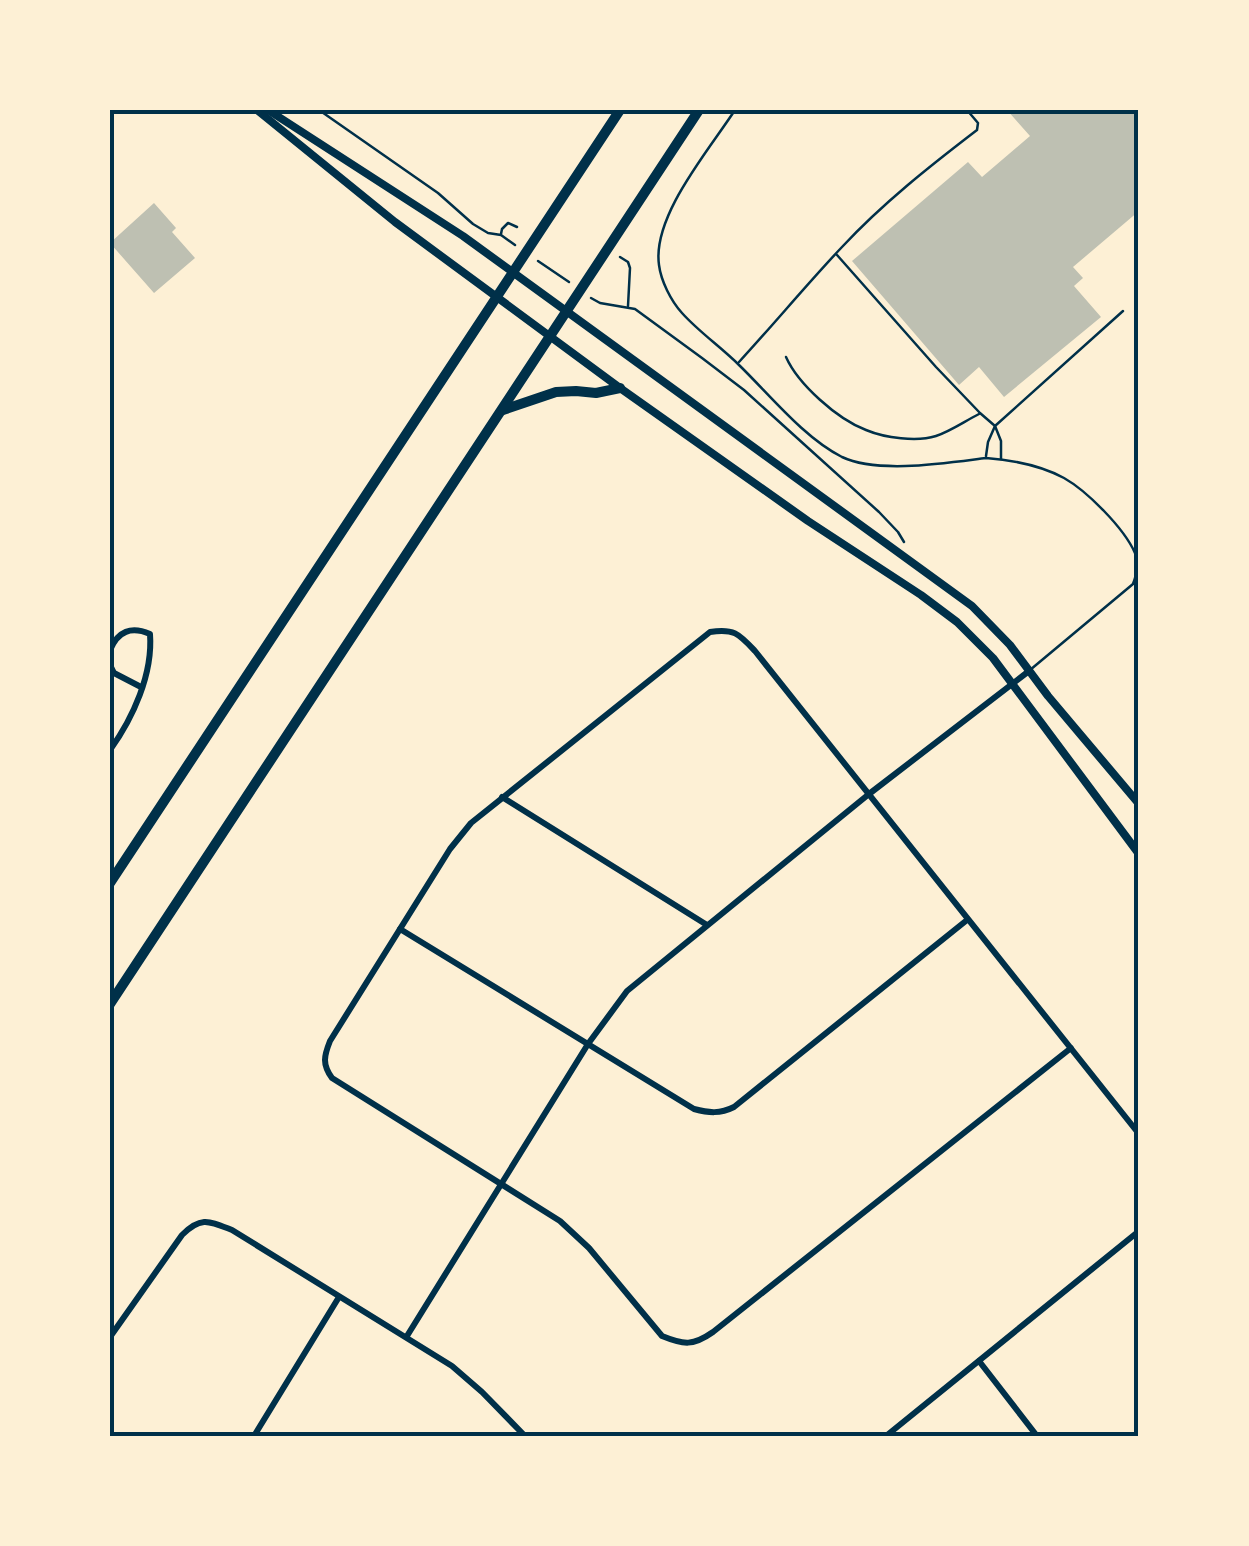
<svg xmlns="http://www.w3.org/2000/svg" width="1249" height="1546" font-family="Ubuntu,sans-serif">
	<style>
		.building { fill: #bec0b2 }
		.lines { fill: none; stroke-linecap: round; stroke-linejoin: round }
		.path { stroke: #003049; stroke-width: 2.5 }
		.service { stroke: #003049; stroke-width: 2.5 }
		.minor { stroke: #003049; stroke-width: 6 }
		.tertiary { stroke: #003049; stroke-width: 8 }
		.trunk { stroke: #003049; stroke-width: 10 }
		.neatline { fill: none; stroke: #003049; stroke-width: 4 }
	</style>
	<rect width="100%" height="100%" fill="#fdf0d5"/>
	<g class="building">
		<polygon points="1007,110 1139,110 1139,211 1073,267 1083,278 1074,286 1101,317 1004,397 979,367 959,385 852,261 968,162 982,177 1030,136"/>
		<polygon points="154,203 176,228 172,232 195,258 154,293 110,243"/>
	</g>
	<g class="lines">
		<g class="path">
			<polyline points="319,110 438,193 473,224 488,233 501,235 515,245"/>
			<polyline points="501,234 502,229 508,223 517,227"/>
			<polyline points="620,257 628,262 630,268 628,306"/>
			<polyline points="538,261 569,282"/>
			<polyline points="591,298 600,303 635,309 702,358 744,390 879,512 898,532 904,542"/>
		</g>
		<g class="service">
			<path d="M 735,110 C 709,150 652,216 659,265 C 661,281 671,301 682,313 C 699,332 721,347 739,365 C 769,394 804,438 842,457 C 878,474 946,463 986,458 C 1012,460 1040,465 1064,478 C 1087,491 1124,528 1135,553 C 1139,564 1137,573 1133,584 L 1030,670"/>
			<polyline points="837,255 936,367 980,413 995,426 1001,441 1001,459"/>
			<path d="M 786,357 C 798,384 837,419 866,430 C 885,438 917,442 936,436 C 951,431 965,421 979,414"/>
			<path d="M 739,362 C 774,324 807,284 842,247 C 883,203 930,166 977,130 L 978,123 L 967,110"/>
			<polyline points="986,456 988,442 995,426 1123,311"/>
		</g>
		<g class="minor">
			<path d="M 110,650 C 118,631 131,626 150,634 C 153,674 133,718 110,750"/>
			<polyline points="110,665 114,673 141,687"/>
			<polyline points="502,797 707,925"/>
			<path d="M 400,929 L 694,1109 C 709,1113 720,1114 734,1107 L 967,920"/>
			<path d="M 1071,1048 L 713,1332 C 693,1346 684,1345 662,1336 L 589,1248 L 560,1221 L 332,1078 C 322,1064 324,1056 330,1041 L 450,849 L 471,823 L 710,632 C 734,628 739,634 755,651 L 1139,1134"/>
			<polyline points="407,1336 588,1044 627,991 869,794 1029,671"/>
			<path d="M 110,1337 L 182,1235 C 201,1216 209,1221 232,1230 L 452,1366 L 482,1392 L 525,1436"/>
			<polyline points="979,1361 1037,1436"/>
			<polyline points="254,1436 339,1297"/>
			<polyline points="886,1436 1139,1231"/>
		</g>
		<g class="tertiary">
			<polyline points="257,110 395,222 620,388 808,521 921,595 957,622 993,658 1139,854"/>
			<polyline points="268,110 463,236 972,606 1010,645 1048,696 1139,804"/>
		</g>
		<g class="trunk">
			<polyline points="503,410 556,392 576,391 596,393 620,388"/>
			<polyline points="110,883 620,110"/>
			<polyline points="110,1004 699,110"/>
		</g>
	</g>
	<rect width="1249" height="1546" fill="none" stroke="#fdf0d5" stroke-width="225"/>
	<rect x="112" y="112" width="1024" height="1322" class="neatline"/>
</svg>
